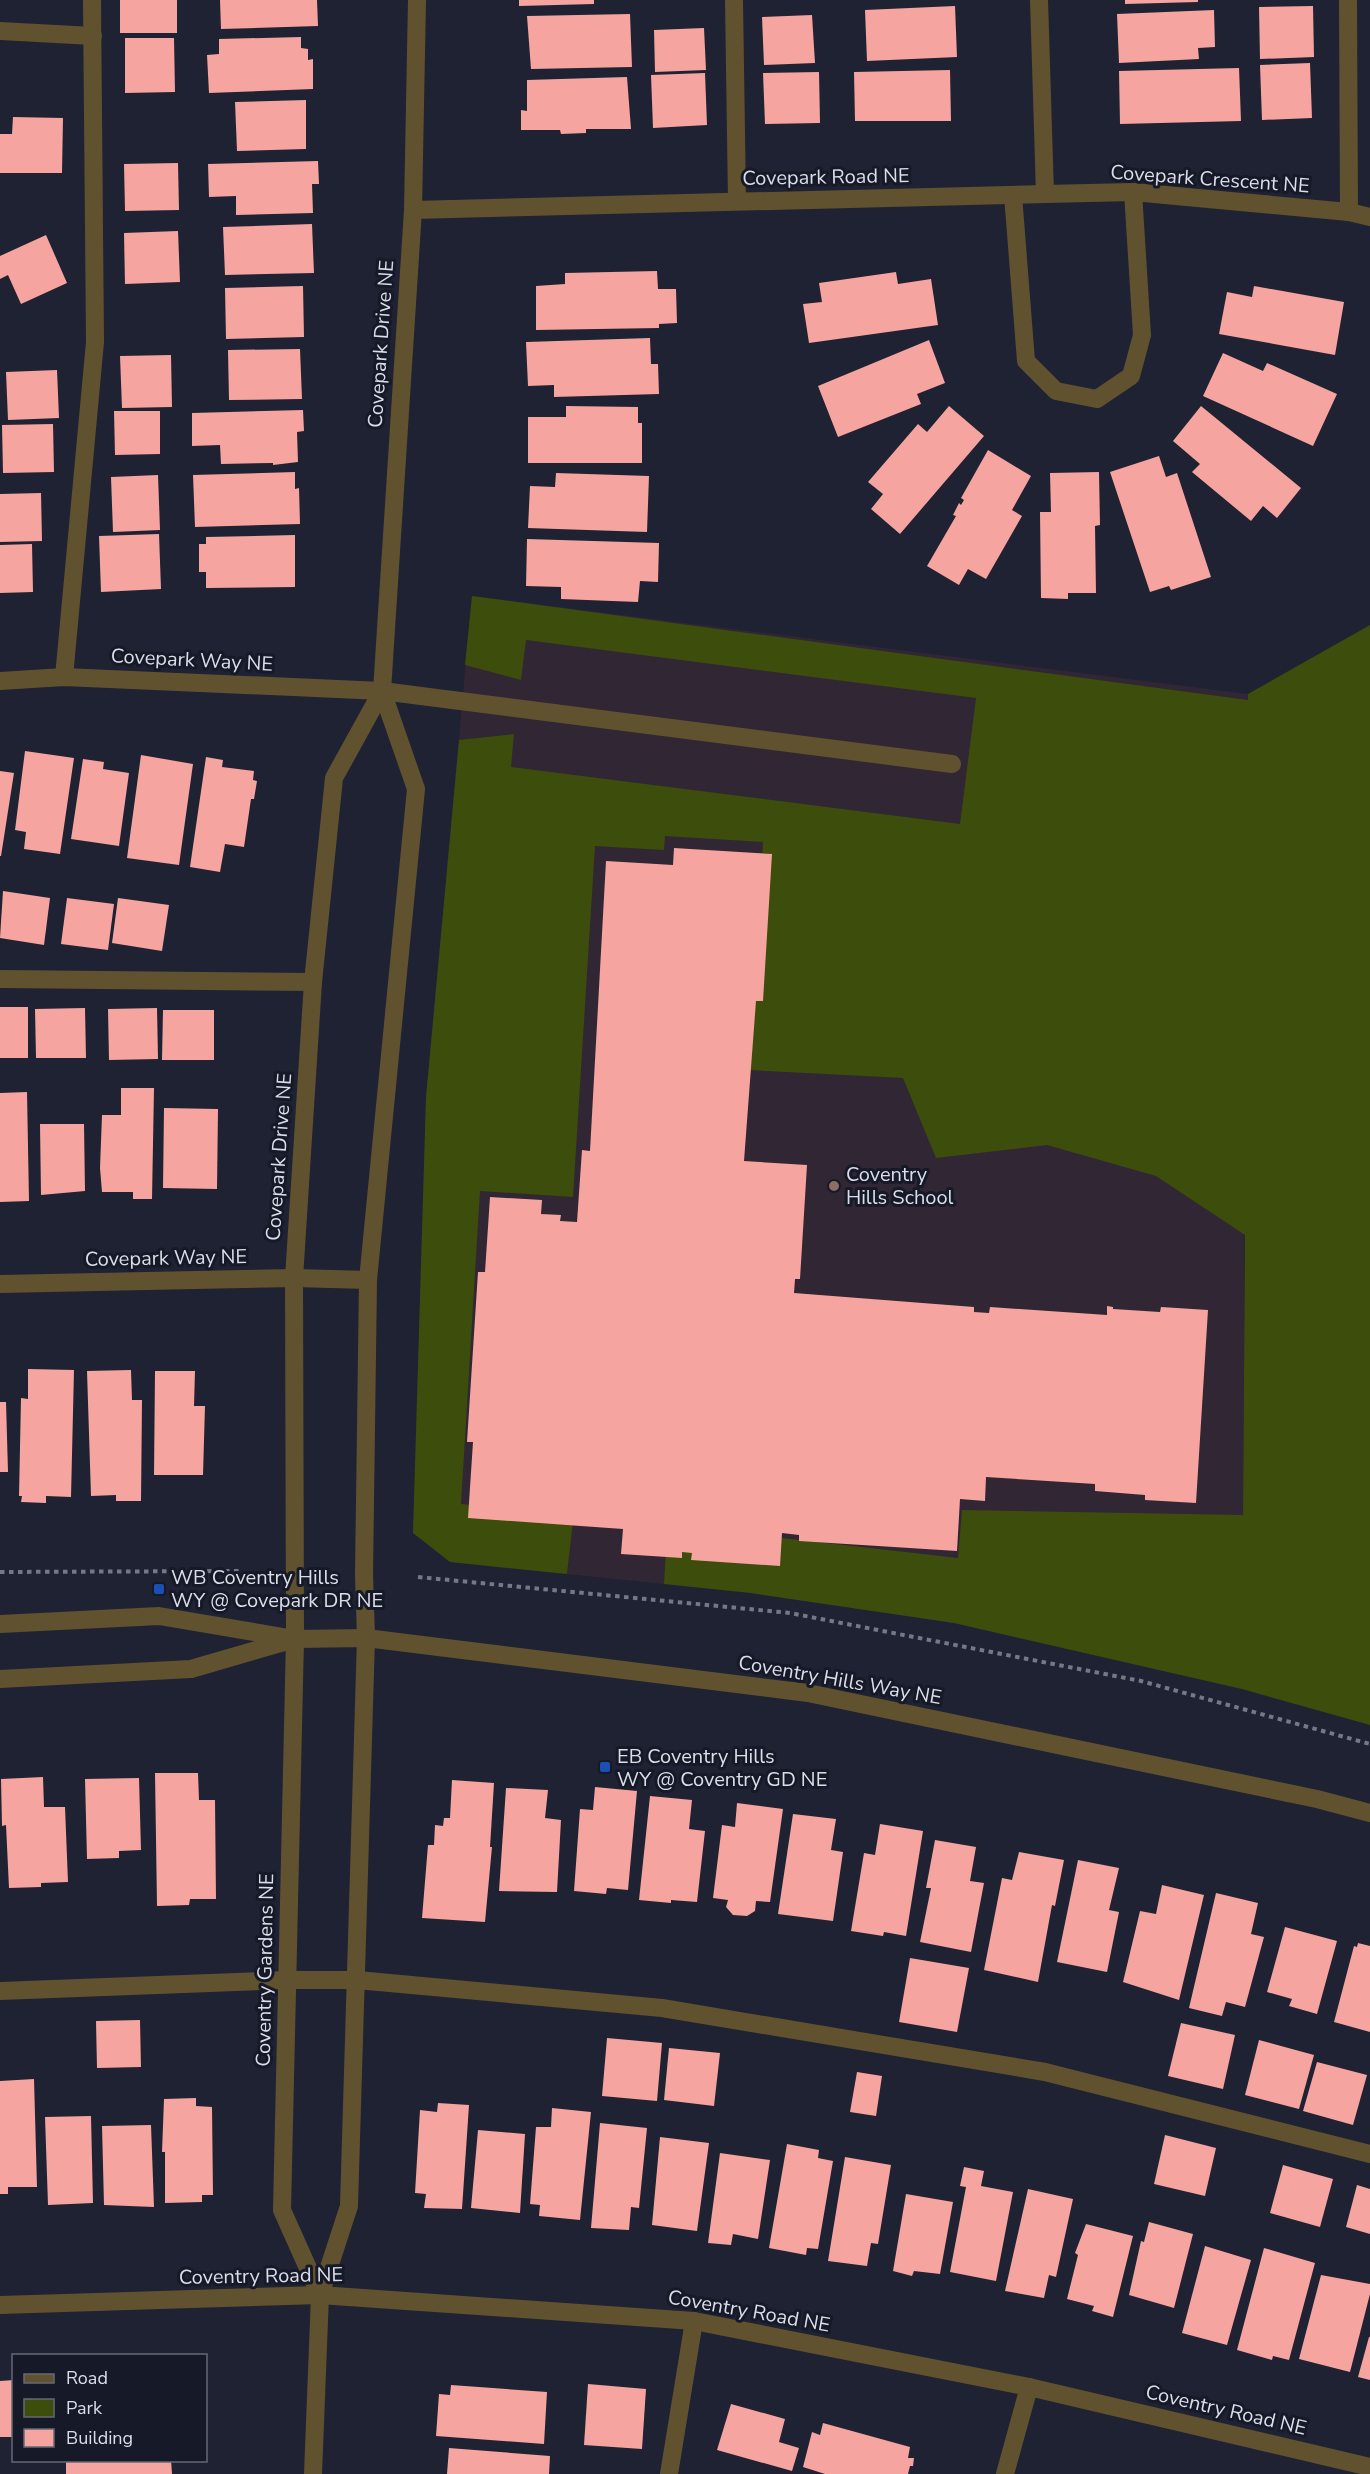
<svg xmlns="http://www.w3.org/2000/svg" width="1370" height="2474" font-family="'Nunito Sans',sans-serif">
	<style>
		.education { fill: #312634 }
		.green { fill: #3c4d0c }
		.building { fill: #f6a49f }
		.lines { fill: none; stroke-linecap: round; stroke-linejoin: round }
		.path { stroke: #757886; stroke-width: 4; stroke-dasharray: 4.5 4.5; stroke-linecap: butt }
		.minor { stroke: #61522f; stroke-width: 18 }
		.education-dot { fill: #8d6e63; stroke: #161928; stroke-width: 2 }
		.transit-dot { fill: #1a4fb4; stroke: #161928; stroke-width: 2 }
		.labels { text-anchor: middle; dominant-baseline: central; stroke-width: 6; stroke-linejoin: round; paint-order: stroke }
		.street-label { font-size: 20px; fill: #dbdee9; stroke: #161928 }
		.poi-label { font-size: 20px; fill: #dbdee9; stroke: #161928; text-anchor: start }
	</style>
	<rect width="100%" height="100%" fill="#1f2232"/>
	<polygon class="education" points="472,596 1248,694 1242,1689 953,1623 751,1593 450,1562 413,1533 426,1097"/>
	<polygon class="green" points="472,596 1248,700 1248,694 1370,625 1370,1725 1242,1689 954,1623 751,1593 664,1584 666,1550 782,1538 958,1558 962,1510 1243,1515 1245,1235 1156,1176 1047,1145 936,1158 903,1078 749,1070 763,842 665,836 664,850 595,846 573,1197 480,1191 461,1504 574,1512 567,1574 450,1562 413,1533 426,1097 459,740 514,734 511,767 960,824 976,698 526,640 521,680 465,665"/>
	<g class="building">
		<rect x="120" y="0" width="57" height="33"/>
		<polygon points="220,0 317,0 318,26 221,29"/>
		<polygon points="519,0 594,0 594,4 519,6"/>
		<polygon points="1125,0 1198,0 1198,2 1125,4"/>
		<polygon points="955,6 957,57 867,61 865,10"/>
		<polygon points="1313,6 1314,57 1260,59 1259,7"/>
		<polygon points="1214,10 1215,47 1198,48 1199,59 1119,63 1117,14"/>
		<polygon points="630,14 632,67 531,69 527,16"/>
		<polygon points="812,15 815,63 764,65 762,17"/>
		<polygon points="704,28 706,70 655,72 654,30"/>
		<polygon points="301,37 301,48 308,49 308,60 313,59 313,89 209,93 207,55 219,54 219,39"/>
		<polygon points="125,38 174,38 175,92 125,93"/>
		<polygon points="1310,63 1312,118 1262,120 1260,65"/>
		<polygon points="1239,68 1241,121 1120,124 1119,71"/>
		<polygon points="950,70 951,121 855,121 854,72"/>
		<polygon points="819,72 820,123 765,124 763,73"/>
		<polygon points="705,73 707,125 653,128 651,75"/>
		<polygon points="627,77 631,129 586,129 586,133 561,134 560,130 521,130 521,110 527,111 527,80"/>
		<polygon points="306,100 306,149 237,151 235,102"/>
		<polygon points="13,117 63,118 62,173 0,173 0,134 12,134"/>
		<polygon points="318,161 319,184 312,184 313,213 236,215 236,196 209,197 208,164"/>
		<polygon points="178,163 179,210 125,211 124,164"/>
		<polygon points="312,224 314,273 225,275 223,227"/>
		<polygon points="178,231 180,282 125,284 124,233"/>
		<polygon points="46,235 67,283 21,304 8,275 0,279 0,256"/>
		<polygon points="657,271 658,289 676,289 677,323 659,324 659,328 536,330 536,286 565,284 565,273"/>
		<polygon points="896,272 898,284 931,279 938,325 809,343 803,304 822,302 819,283"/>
		<polygon points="303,286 304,337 226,339 225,288"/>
		<polygon points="1254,286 1344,302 1335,355 1219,334 1227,292 1252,297"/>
		<polygon points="650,338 651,364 658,364 659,394 554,397 554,385 528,386 526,342"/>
		<polygon points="929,340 945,383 917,394 921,404 838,437 818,386"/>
		<polygon points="300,349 302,399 229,400 228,350"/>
		<polygon points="1223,353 1263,371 1267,363 1337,394 1313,446 1203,396"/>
		<polygon points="171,355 172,407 122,408 120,356"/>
		<polygon points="57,370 59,418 8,420 6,372"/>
		<polygon points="566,406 638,407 638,423 642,423 642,463 528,463 528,417 566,417"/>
		<polygon points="949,406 984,436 900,534 871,509 883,494 868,482 918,424 927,432"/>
		<polygon points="1201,406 1301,488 1277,518 1263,506 1251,521 1192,472 1200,464 1173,441"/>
		<polygon points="303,410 304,431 297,432 298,462 273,465 273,463 221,464 220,445 192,446 192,413"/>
		<polygon points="114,411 160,411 160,454 115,455"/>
		<polygon points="53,424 54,472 3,473 2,425"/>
		<polygon points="988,450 1031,476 1012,510 1022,516 986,579 968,569 959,585 927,566 956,516 953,515 959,503 961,505 964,500 961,498"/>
		<polygon points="1159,456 1166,477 1177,473 1211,577 1171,590 1169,586 1150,592 1110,472"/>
		<polygon points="295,472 295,489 299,488 300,524 195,527 193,475"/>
		<polygon points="1099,472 1100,525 1095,526 1096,593 1068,593 1068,599 1041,598 1040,512 1051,512 1050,473"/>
		<polygon points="556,473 649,476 647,532 528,528 530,486 555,487"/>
		<polygon points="158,475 160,530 113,532 111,477"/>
		<polygon points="41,493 42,541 0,542 0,494"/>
		<polygon points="159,534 161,589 101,592 99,536"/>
		<polygon points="295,535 295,587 206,588 206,572 199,572 199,544 206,544 206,537"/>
		<polygon points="527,539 659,543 658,582 640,581 638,602 561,599 561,587 526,586"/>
		<polygon points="32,544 33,592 0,593 0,545"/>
		<polygon points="25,751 74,758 60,854 24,849 26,832 15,830"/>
		<polygon points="141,755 193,764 179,865 127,858"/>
		<polygon points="206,757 223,760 222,767 254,771 253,780 257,781 254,799 251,799 244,847 225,844 220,872 190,867"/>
		<polygon points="83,759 104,762 103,769 129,773 119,846 71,839"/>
		<polygon points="0,771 14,773 1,856 0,856"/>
		<polygon points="674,848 772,854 763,1001 756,1001 744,1161 807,1165 800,1279 795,1279 794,1293 974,1307 974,1312 989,1313 990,1307 1107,1315 1107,1306 1113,1307 1113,1309 1160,1312 1161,1307 1208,1310 1196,1503 1145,1500 1145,1495 1095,1491 1095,1484 986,1477 985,1501 960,1499 957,1551 799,1541 799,1535 782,1533 780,1566 691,1560 692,1553 682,1552 682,1558 621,1554 623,1529 468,1518 473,1442 467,1442 478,1272 485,1272 490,1197 542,1200 541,1214 561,1215 560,1221 577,1222 582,1150 590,1151 606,861 673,865"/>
		<polygon points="3,891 50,898 44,945 0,938"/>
		<polygon points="67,898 114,904 108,950 61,944"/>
		<polygon points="118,898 169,905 162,951 112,943"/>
		<rect x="0" y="1007" width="28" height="51"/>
		<polygon points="85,1008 86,1058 36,1058 35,1009"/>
		<polygon points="157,1008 158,1059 109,1060 108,1009"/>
		<polygon points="163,1010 214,1010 214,1060 162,1060"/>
		<polygon points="121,1088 154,1088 152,1199 133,1199 133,1192 102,1192 100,1168 102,1115 121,1115"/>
		<polygon points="27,1092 29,1201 0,1202 0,1093"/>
		<polygon points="164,1108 218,1109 217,1189 163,1188"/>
		<polygon points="40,1124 84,1124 85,1191 41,1195"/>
		<polygon points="28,1369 74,1370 71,1497 46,1496 46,1503 21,1502 22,1496 19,1496 21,1398 28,1399"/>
		<polygon points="131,1370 132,1400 142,1400 141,1501 116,1501 116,1495 91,1496 87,1371"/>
		<polygon points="155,1371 195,1371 194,1406 205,1406 203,1475 154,1475"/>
		<polygon points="0,1402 6,1402 8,1472 0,1472"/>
		<polygon points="155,1773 198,1773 199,1800 215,1800 216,1899 190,1899 189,1905 157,1906"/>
		<polygon points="43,1777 44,1807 65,1807 68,1882 41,1883 41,1887 9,1888 6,1825 2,1826 1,1779"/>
		<polygon points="139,1778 141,1850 119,1851 119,1858 87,1859 85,1779"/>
		<polygon points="452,1780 494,1783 490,1847 492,1847 485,1922 422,1918 428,1845 434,1845 435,1825 443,1826 444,1818 450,1818"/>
		<polygon points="595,1787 637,1791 628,1890 607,1888 606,1894 574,1891 580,1809 593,1810"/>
		<polygon points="506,1788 548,1790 545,1818 561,1820 557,1892 499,1891"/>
		<polygon points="650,1796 692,1800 689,1829 705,1831 697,1902 671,1900 671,1903 639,1900"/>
		<polygon points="737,1803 783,1809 770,1902 756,1901 755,1911 747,1916 733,1915 726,1907 728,1900 713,1898 722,1825 735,1827"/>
		<polygon points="793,1814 836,1819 831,1850 843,1852 833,1921 778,1914"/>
		<polygon points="880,1824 923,1831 906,1936 884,1932 883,1936 851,1931 864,1853 875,1855"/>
		<polygon points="935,1840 976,1847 970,1881 984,1883 971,1952 920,1942 931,1888 926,1888"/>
		<polygon points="1019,1852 1064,1860 1055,1906 1052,1905 1038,1982 984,1970 1002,1878 1012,1880"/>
		<polygon points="1078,1860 1119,1868 1109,1910 1119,1912 1107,1972 1057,1962"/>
		<polygon points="1162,1885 1204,1895 1179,2000 1123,1982 1140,1911 1156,1914"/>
		<polygon points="1216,1893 1258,1903 1251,1934 1264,1937 1245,2007 1226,2002 1222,2016 1189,2008"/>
		<polygon points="1285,1927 1337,1941 1317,2014 1289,2006 1292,1999 1267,1992"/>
		<polygon points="1358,1943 1370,1946 1370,2032 1334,2022 1354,1946 1357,1947"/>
		<polygon points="910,1958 969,1968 957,2032 899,2022"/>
		<polygon points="140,2020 141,2067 97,2068 96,2021"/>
		<polygon points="1181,2023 1235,2035 1223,2089 1168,2076"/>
		<polygon points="607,2038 662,2043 657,2101 602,2096"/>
		<polygon points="1259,2040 1314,2055 1299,2109 1245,2095"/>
		<polygon points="669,2048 720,2053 714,2106 664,2100"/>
		<polygon points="1317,2062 1367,2075 1353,2125 1303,2111"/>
		<polygon points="857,2072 882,2076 876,2116 850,2112"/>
		<polygon points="34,2079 37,2187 8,2187 8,2194 0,2194 0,2081"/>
		<polygon points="196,2098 196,2106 212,2107 213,2195 202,2195 202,2202 165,2203 165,2152 162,2152 164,2099"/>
		<polygon points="438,2103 469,2105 462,2209 424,2208 426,2194 415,2193 420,2110 437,2112"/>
		<polygon points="552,2108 591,2112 580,2220 539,2216 540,2205 530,2204 536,2127 551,2127"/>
		<polygon points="91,2116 93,2203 48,2205 45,2117"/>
		<polygon points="600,2123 647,2128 639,2208 631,2207 629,2230 591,2228"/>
		<polygon points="151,2125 154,2207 104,2205 102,2126"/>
		<polygon points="478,2130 525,2134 520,2213 471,2208"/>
		<polygon points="1165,2135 1216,2148 1205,2196 1154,2184"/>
		<polygon points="660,2137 709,2143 697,2231 652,2225"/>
		<polygon points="787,2144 819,2150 818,2158 833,2161 818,2249 807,2248 806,2255 769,2248"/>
		<polygon points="720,2153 770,2160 758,2239 733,2234 731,2245 708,2243"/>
		<polygon points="845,2157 891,2165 878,2244 871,2243 867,2266 828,2261"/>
		<polygon points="1283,2165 1333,2179 1320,2227 1270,2213"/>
		<polygon points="964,2167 984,2171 981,2186 1013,2192 996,2281 950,2272 966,2187 960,2186"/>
		<polygon points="1357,2185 1370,2189 1370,2234 1346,2227"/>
		<polygon points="1028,2189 1073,2199 1056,2277 1049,2275 1044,2298 1005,2291"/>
		<polygon points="906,2194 953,2202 940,2274 914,2271 912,2276 893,2271"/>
		<polygon points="1149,2222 1193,2234 1174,2308 1129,2295 1141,2241 1144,2242"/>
		<polygon points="1086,2224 1133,2236 1113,2317 1092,2311 1094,2306 1067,2299 1078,2255 1075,2253"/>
		<polygon points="1205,2246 1251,2260 1227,2345 1182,2333"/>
		<polygon points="1264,2248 1315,2263 1289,2360 1273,2356 1272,2360 1237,2350"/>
		<polygon points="1321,2275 1370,2284 1370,2294 1350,2372 1299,2359"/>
		<polygon points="1369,2337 1370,2337 1370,2380 1358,2377"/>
		<polygon points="14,2380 14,2437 0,2437 0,2381"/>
		<polygon points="588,2384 646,2389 642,2449 584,2445"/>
		<polygon points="451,2385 547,2392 544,2444 436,2436 439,2394 450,2395"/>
		<polygon points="731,2404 785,2419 779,2442 799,2448 792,2471 717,2450"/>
		<polygon points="823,2423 910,2447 908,2458 914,2458 913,2466 910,2466 908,2474 825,2474 803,2467 812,2432 820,2435"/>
		<polygon points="449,2448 550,2456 549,2474 447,2474"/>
		<polygon points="66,2460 171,2460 172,2474 66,2474"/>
	</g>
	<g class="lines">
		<g class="path">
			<polyline points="0,1572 239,1571"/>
			<polyline points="418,1577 790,1613 1141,1681 1370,1744"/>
		</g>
		<g class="minor">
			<polyline points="734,0 737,201"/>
			<polyline points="1348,0 1349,212"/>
			<polyline points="0,31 93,36"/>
			<polyline points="1045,194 1133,192 1349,212 1370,217"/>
			<polyline points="1013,195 1026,361 1056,391 1097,399 1131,376 1142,335 1133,192"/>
			<polyline points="413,210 1045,194 1039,0"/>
			<polyline points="64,677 95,342 92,0"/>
			<polyline points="0,681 64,677 382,691 952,764"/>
			<polyline points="0,979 313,982"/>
			<polyline points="0,1284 294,1278 368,1280"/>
			<polyline points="0,1624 159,1616 295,1639 366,1638 808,1693 1317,1799 1370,1813"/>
			<polyline points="0,1679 191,1669 291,1640"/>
			<polyline points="0,1991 287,1980 357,1980 662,2008 1045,2072 1370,2154"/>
			<polyline points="320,2295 282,2210 295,1639 294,1278 313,982 334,778 382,691"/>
			<polyline points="0,2305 320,2295 694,2321 1029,2387 1370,2467"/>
			<polyline points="313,2474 320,2295 349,2206 366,1638 364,1575 368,1280 416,789 382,691 413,210 417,0"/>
			<polyline points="669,2474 694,2321"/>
			<polyline points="1005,2474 1029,2387"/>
		</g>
	</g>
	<circle class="education-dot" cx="834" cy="1186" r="6"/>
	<g class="transit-dot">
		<rect x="153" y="1583" width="12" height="12" rx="3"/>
		<rect x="599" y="1761" width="12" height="12" rx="3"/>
	</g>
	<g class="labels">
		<g class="street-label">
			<text transform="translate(826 177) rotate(-1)">Covepark Road NE</text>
			<text transform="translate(1210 179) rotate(4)">Covepark Crescent NE</text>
			<text transform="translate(381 344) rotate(-86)">Covepark Drive NE</text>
			<text transform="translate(192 660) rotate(3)">Covepark Way NE</text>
			<text transform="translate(279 1157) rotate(-86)">Covepark Drive NE</text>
			<text transform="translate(166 1258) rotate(-1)">Covepark Way NE</text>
			<text transform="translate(840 1680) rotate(10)">Coventry Hills Way NE</text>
			<text transform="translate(265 1970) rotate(-89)">Coventry Gardens NE</text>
			<text transform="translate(261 2276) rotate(-1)">Coventry Road NE</text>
			<text transform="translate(749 2311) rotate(10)">Coventry Road NE</text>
			<text transform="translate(1226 2410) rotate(13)">Coventry Road NE</text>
		</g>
		<g class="poi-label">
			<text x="846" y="1174">Coventry<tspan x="846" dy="23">Hills School</tspan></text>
			<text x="171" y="1577">WB Coventry Hills<tspan x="171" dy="23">WY @ Covepark DR NE</tspan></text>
			<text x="617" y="1756">EB Coventry Hills<tspan x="617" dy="23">WY @ Coventry GD NE</tspan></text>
		</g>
	</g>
	<rect x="12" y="2354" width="195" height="108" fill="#161928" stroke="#656875" stroke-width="1.5"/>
	<rect x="24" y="2374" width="30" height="9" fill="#61522f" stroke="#656875" stroke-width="1.5"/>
	<text x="66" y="2384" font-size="18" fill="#dbdee9">Road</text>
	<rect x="24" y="2399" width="30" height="18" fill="#3c4d0c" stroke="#656875" stroke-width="1.5"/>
	<text x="66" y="2414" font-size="18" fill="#dbdee9">Park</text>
	<rect x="24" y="2429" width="30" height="18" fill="#f6a49f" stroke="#656875" stroke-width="1.5"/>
	<text x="66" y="2444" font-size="18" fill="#dbdee9">Building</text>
</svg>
